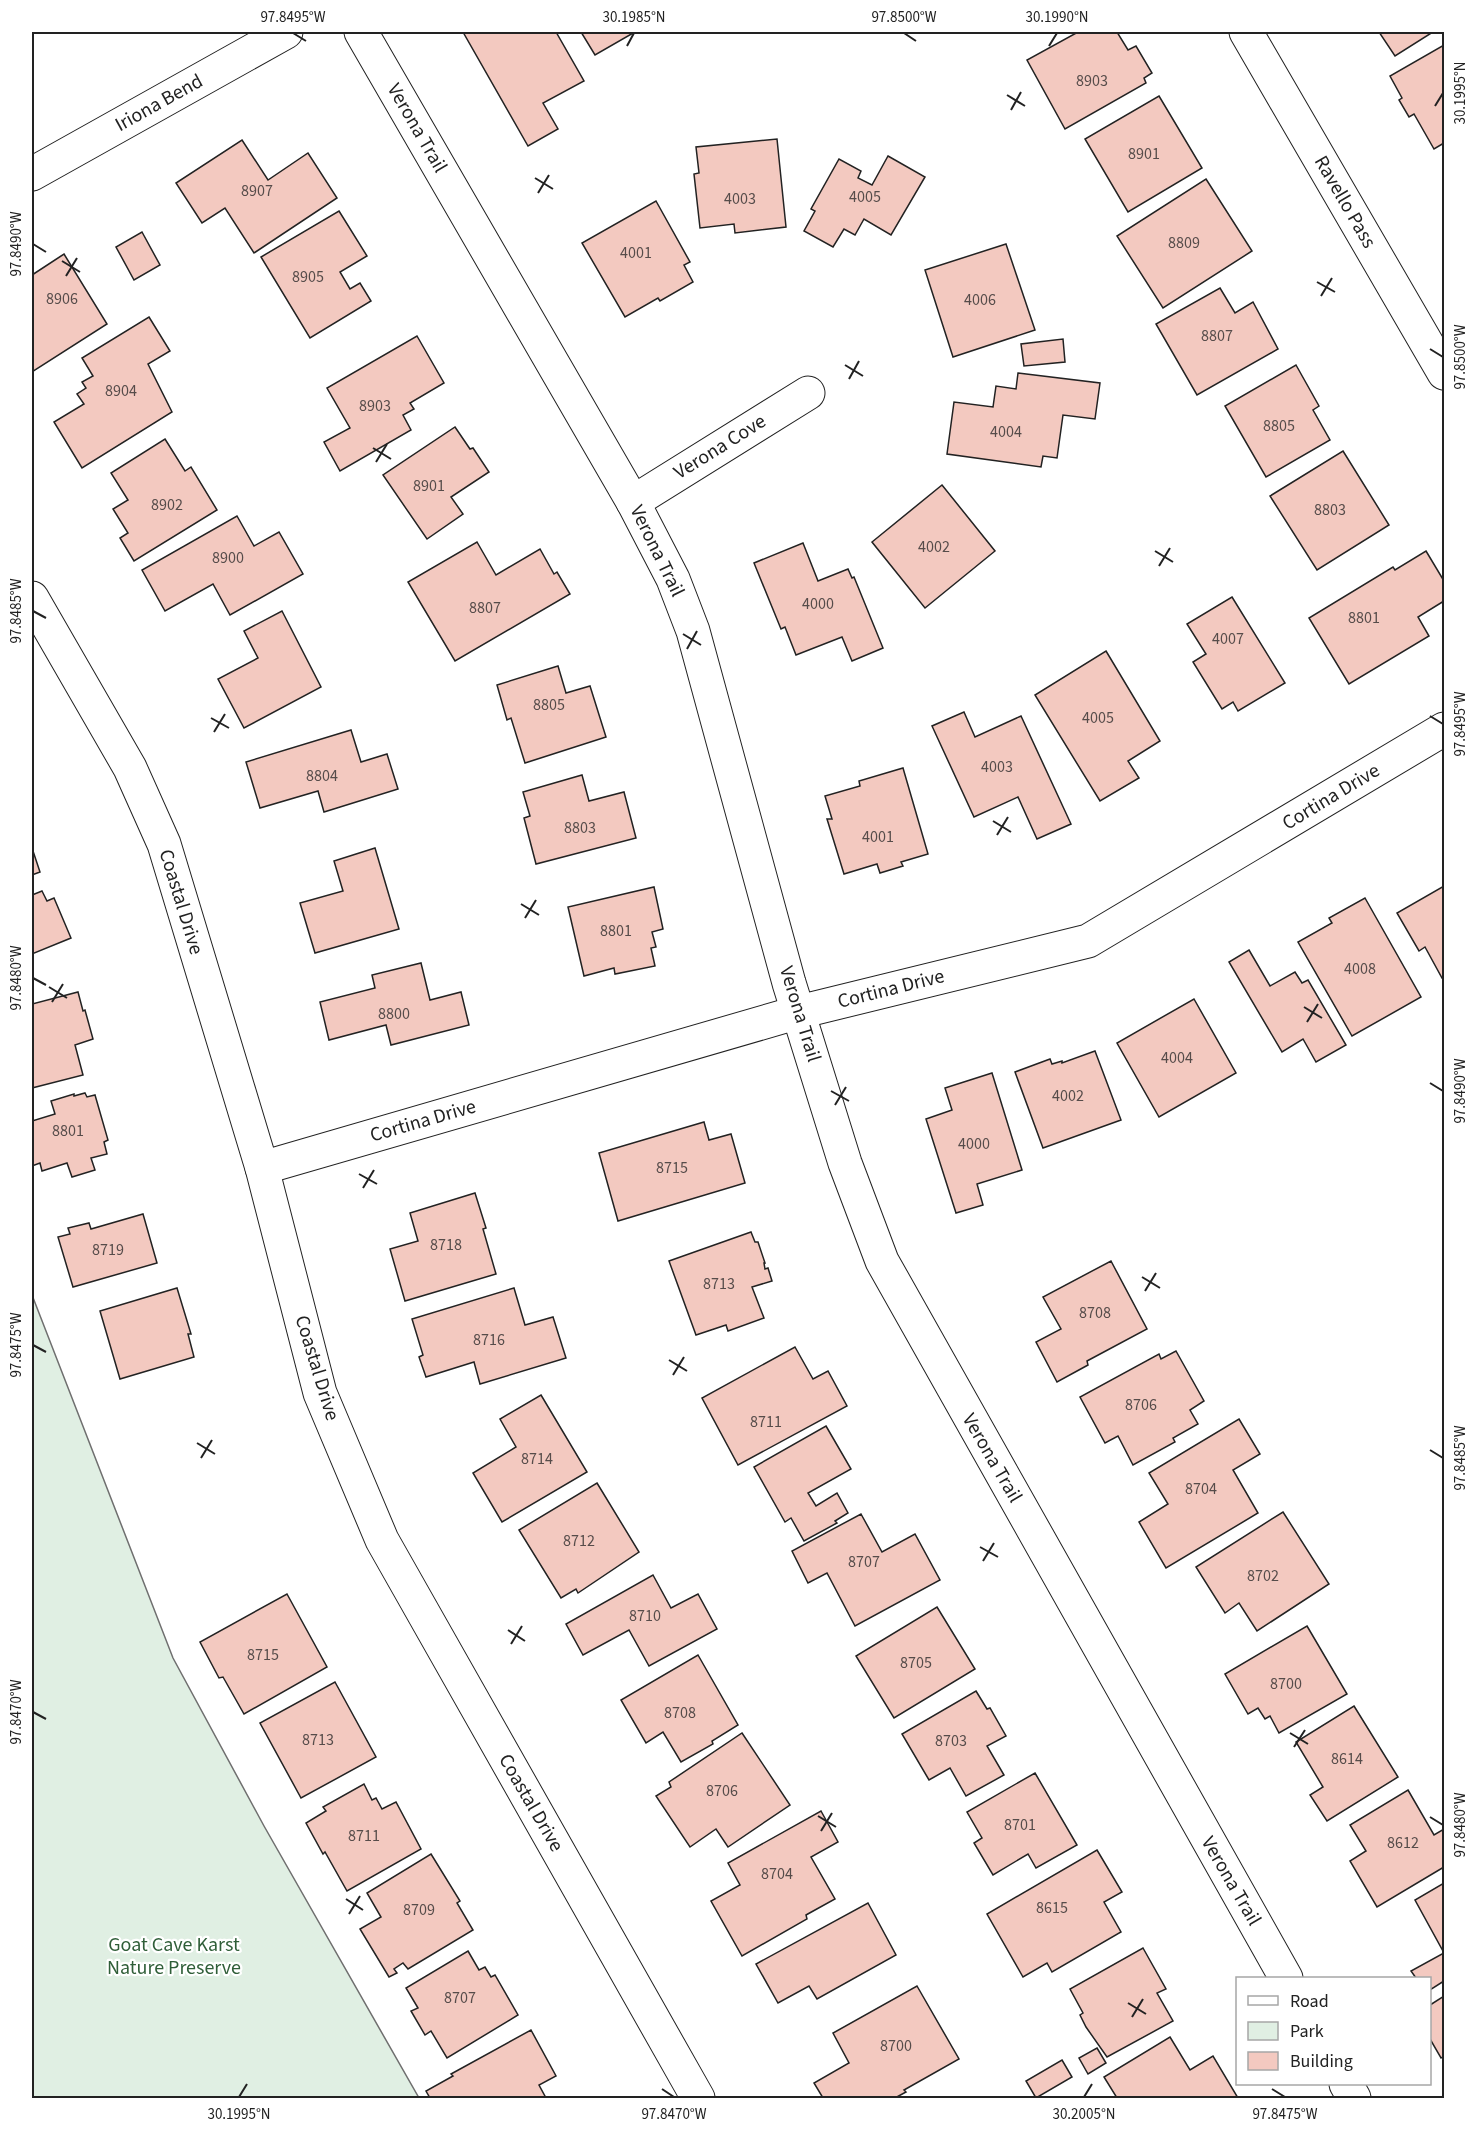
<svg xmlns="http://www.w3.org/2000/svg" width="1476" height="2130" font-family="'Source Sans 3',sans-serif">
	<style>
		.green { fill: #e0efe3; stroke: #6f6f6f; stroke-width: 1.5 }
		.building { fill: #f3c9c0; stroke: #222; stroke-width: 1.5 }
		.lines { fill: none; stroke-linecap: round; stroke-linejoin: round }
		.minor-casing { stroke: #222; stroke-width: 35 }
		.minor { stroke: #fff; stroke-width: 33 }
		.ticks { fill: none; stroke: #222; stroke-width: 2 }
		.labels { text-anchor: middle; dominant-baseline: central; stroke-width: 4.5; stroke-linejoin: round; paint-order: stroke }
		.number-label { font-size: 16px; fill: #564c4a }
		.street-label { font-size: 20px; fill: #222; stroke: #fff }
		.park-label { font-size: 20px; fill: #2f5e38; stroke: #fff }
		.neatline { fill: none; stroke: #222; stroke-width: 2 }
		.ticks-label { font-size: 15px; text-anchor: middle; fill: #222 }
	</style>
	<rect width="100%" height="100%" fill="#fff"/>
	<polygon class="green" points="32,1295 173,1658 264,1826 419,2098 32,2098"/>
	<g class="building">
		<polygon points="463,32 556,32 584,81 543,103 558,129 528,146"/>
		<polygon points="581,32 635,32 595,55"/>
		<polygon points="1078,32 1117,32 1128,50 1136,46 1152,73 1144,78 1146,83 1065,129 1027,60"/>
		<polygon points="1379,32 1433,32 1395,56"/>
		<polygon points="1444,45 1444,143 1434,149 1414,114 1409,117 1399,100 1402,98 1390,76"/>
		<polygon points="1159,96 1202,168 1128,212 1085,139"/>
		<polygon points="777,139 786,227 735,233 734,224 700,228 694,174 699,173 696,147"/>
		<polygon points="242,140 268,180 308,153 337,198 254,253 225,208 202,223 176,183"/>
		<polygon points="888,156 925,177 891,235 864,219 855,235 844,229 833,247 804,231 815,211 811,209 839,159 861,171 858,178 872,185"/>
		<polygon points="1206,179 1252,251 1163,308 1117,236"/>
		<polygon points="656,201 690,262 684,265 693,282 660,301 658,298 625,317 582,243"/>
		<polygon points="339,211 367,256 340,272 350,289 360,283 371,301 310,338 261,257"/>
		<polygon points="142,232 160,265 134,280 116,247"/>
		<polygon points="1006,244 1035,330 953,357 925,270"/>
		<polygon points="64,254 107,324 32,372 32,275"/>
		<polygon points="1220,288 1235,313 1253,302 1278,349 1197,395 1156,324"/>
		<polygon points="149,317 170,351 148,364 172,412 82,468 54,422 84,404 77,394 86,388 82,382 93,376 82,358"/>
		<polygon points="417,336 444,383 410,403 414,409 403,415 411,430 340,471 324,442 350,428 327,388"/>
		<polygon points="1063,339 1065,362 1024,366 1021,344"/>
		<polygon points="1296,365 1319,406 1313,410 1330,440 1266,477 1225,406"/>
		<polygon points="1018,373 1100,383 1095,419 1063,415 1057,458 1043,456 1041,467 947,454 954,402 993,407 996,386 1016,389"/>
		<polygon points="455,427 470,449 473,448 489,472 451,497 463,514 427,539 383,475"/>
		<polygon points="165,439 185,471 191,467 217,510 134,561 120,538 128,533 113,509 128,500 111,473"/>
		<polygon points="1343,451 1389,525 1317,570 1270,496"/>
		<polygon points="942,485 995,551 925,608 872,542"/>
		<polygon points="237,516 254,546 279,532 303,574 230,615 213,584 165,611 142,570"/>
		<polygon points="477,542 496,575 540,549 554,574 557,572 570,594 455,661 408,582"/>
		<polygon points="803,543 818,581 848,569 852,578 854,577 883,648 852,661 842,637 796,655 785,627 781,629 754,563"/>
		<polygon points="1426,551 1444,581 1444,601 1418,617 1429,636 1349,684 1309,618 1393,567 1395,570"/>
		<polygon points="1232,597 1285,683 1238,711 1233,702 1222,709 1193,662 1206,654 1187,624"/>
		<polygon points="282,611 321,687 244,728 218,679 258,658 244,631"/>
		<polygon points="1106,651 1160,741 1128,761 1139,778 1100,801 1035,695"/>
		<polygon points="558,666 566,693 590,686 606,737 525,763 511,718 507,720 497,685"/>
		<polygon points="964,712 975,737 1021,716 1071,824 1037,839 1018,797 974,817 932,726"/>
		<polygon points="351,730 361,762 387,754 398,789 324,812 318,791 260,808 246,762"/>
		<polygon points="903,768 928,854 901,862 903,866 880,873 877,864 844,874 827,819 832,819 825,796 860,786 859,781"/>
		<polygon points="582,775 589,801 624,792 636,838 536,864 524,818 530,816 523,792"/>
		<polygon points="32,848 40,872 32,875"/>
		<polygon points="375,848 399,929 315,953 300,903 343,891 334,861"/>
		<polygon points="1444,886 1444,977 1442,978 1425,947 1419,951 1397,913"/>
		<polygon points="654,887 663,929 652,932 656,947 651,948 655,966 615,974 614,968 584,976 568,907"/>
		<polygon points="42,891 47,901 54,898 71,938 32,954 32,895"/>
		<polygon points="1365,898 1421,997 1352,1036 1298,942 1332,923 1329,918"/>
		<polygon points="1249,950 1270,986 1295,972 1302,983 1308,980 1346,1045 1316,1062 1303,1039 1282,1052 1229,962"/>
		<polygon points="421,963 430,1000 461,992 469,1025 391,1045 386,1025 329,1040 320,1002 375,988 372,975"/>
		<polygon points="78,992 83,1011 85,1010 93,1039 75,1045 83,1075 32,1088 32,1004"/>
		<polygon points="1194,999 1236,1073 1159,1117 1117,1043"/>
		<polygon points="1095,1051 1121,1120 1043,1148 1015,1072 1050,1059 1052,1064 1062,1061 1062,1063"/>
		<polygon points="992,1073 1022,1170 977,1184 983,1205 956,1213 926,1119 952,1110 945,1088"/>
		<polygon points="85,1093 87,1097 95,1095 108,1140 104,1142 107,1154 91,1158 95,1170 72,1177 67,1163 42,1171 40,1163 32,1166 32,1121 55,1114 51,1101 74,1094 74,1096"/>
		<polygon points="704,1122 709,1140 731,1134 745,1183 618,1221 599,1153"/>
		<polygon points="475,1193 486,1228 483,1229 496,1274 405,1301 390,1249 418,1241 410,1213"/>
		<polygon points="143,1214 157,1263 73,1287 58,1237 70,1234 68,1228 89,1223 91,1229"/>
		<polygon points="751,1232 755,1242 758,1242 765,1263 764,1263 765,1269 768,1268 772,1281 752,1287 764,1318 728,1331 726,1325 696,1335 669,1261"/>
		<polygon points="1111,1261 1147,1329 1087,1361 1088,1365 1057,1382 1036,1342 1061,1329 1043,1297"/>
		<polygon points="177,1288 191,1334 188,1334 194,1357 120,1379 100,1311"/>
		<polygon points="514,1288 525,1325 553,1317 566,1358 480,1384 474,1362 426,1377 419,1357 423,1355 412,1319"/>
		<polygon points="795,1347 813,1379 828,1371 847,1406 738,1465 702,1398"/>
		<polygon points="1176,1351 1204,1401 1190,1410 1198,1424 1173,1438 1175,1442 1133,1465 1118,1436 1105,1443 1080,1397 1159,1354 1161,1359"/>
		<polygon points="541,1395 587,1472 502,1522 473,1473 516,1447 500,1419"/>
		<polygon points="1239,1419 1260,1454 1233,1470 1258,1513 1166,1568 1139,1522 1168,1504 1149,1473"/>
		<polygon points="826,1426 851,1469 808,1493 816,1506 837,1493 848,1513 835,1521 837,1523 804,1541 791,1518 785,1522 754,1467"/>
		<polygon points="597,1483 639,1552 578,1593 576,1589 561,1598 519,1530"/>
		<polygon points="1283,1512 1329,1584 1257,1631 1239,1603 1225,1613 1196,1567"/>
		<polygon points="861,1514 882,1552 915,1534 940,1580 855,1626 827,1573 808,1583 792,1551"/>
		<polygon points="653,1575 671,1608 698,1594 717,1629 649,1666 629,1630 583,1655 566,1624"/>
		<polygon points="287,1594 327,1667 244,1714 223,1677 219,1678 200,1642"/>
		<polygon points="937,1607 975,1669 894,1718 856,1656"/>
		<polygon points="1307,1626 1347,1694 1279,1733 1270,1716 1265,1719 1258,1708 1248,1714 1225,1674"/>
		<polygon points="698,1655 738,1725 712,1741 713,1744 681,1762 663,1732 646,1743 621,1700"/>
		<polygon points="335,1682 376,1757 301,1798 260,1723"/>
		<polygon points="976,1691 987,1709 990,1708 1006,1736 987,1746 1004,1775 966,1796 950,1768 929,1780 902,1734"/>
		<polygon points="1354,1706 1398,1777 1327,1821 1310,1795 1323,1787 1296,1742"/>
		<polygon points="742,1733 790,1805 728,1847 716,1829 690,1847 656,1796 671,1787 669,1782"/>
		<polygon points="1035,1773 1077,1845 1036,1868 1028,1854 993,1875 974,1843 982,1838 967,1812"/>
		<polygon points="364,1784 372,1800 376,1798 382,1809 396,1802 421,1849 347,1891 325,1852 323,1854 306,1823 326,1811 323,1807"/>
		<polygon points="1408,1790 1434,1835 1444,1829 1444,1867 1377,1907 1350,1861 1366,1851 1350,1825"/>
		<polygon points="821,1811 838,1842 811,1857 835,1899 806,1915 807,1919 742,1956 711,1901 740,1885 728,1863"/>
		<polygon points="1097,1850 1122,1892 1104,1902 1121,1932 1052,1972 1047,1963 1023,1977 987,1914"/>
		<polygon points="431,1854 460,1901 457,1903 473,1930 408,1969 403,1963 394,1969 397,1973 389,1977 360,1929 381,1917 367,1893"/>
		<polygon points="1444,1883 1444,1981 1430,1990 1430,1978 1416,1978 1411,1971 1444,1953 1415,1900"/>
		<polygon points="868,1903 896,1955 817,1999 809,1986 778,2003 756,1964"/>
		<polygon points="1143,1948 1166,1989 1157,1993 1173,2021 1107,2057 1086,2027 1080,2015 1083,2013 1070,1989"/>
		<polygon points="468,1951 479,1970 485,1967 491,1977 495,1975 518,2015 447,2058 431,2031 425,2035 411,2011 418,2008 406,1988"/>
		<polygon points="917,1986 959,2059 904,2090 906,2092 895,2098 823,2098 814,2083 849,2063 833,2033"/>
		<polygon points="1444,1996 1444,2056 1441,2058 1430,2039 1430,2005"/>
		<polygon points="531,2030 556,2076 539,2085 546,2098 430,2098 426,2091 453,2076 451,2074"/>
		<polygon points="1170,2037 1190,2070 1213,2056 1238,2098 1117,2098 1104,2077"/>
		<polygon points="1097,2048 1106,2063 1088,2074 1079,2058"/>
		<polygon points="1062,2060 1072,2077 1036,2098 1026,2081"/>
	</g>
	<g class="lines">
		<defs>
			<g id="minor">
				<polyline points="361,32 633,502 673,579 693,631 789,983 845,1163 882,1261 1286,1978"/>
				<polyline points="1246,32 1444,373"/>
				<polyline points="32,174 286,32"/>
				<polyline points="633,502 808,393"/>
				<polyline points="32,598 130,768 164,844 262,1168 320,1393 382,1540 698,2098"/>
				<polyline points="262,1168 799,1012 1088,941 1444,729"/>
				<polyline points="1346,2084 1354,2098"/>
			</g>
		</defs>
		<use href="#minor" class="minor-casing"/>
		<use href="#minor" class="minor"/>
	</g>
	<path class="ticks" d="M 293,33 L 306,41M 904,33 L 916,41M 627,46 L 634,33M 1049,46 L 1057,33M 1007,95 L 1025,106M 1435,106 L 1443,93M 1011,110 L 1021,92M 535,178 L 553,189M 538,193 L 549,175M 33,244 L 46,252M 62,261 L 80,272M 66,276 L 77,258M 1317,282 L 1335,292M 1321,296 L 1332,278M 1430,349 L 1443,357M 845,365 L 863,376M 849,379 L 859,361M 373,448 L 391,459M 376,462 L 387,444M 1155,551 L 1173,562M 1159,566 L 1170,548M 33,611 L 46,618M 683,634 L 701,645M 687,649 L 697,631M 1430,716 L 1443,724M 211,718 L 229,728M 214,732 L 225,714M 993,821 L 1011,832M 997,835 L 1008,817M 521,904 L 539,915M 525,918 L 536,900M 33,978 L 46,985M 49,987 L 67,998M 52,1002 L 63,984M 1304,1007 L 1322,1018M 1307,1022 L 1318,1004M 1430,1083 L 1443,1091M 831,1091 L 849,1101M 835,1105 L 846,1087M 359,1174 L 377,1184M 363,1188 L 374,1170M 1142,1277 L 1160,1288M 1145,1291 L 1156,1273M 33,1345 L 46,1352M 669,1360 L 687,1371M 673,1375 L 684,1357M 197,1443 L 215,1454M 1430,1450 L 1443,1458M 201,1458 L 212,1440M 980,1547 L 998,1557M 983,1561 L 994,1543M 508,1630 L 525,1641M 511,1644 L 522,1626M 33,1712 L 46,1719M 1290,1733 L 1308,1744M 1294,1747 L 1305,1730M 818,1816 L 836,1827M 1430,1817 L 1443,1825M 821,1831 L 832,1813M 346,1899 L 363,1910M 349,1914 L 360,1896M 1128,2003 L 1146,2014M 1132,2017 L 1143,1999M 662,2089 L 674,2097M 1272,2089 L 1285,2097M 239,2097 L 247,2084M 1084,2097 L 1092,2084"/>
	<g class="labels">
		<g class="number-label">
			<text x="1092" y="81">8903</text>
			<text x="1144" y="154">8901</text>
			<text x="257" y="191">8907</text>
			<text x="865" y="197">4005</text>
			<text x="740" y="199">4003</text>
			<text x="1184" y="243">8809</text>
			<text x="636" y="253">4001</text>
			<text x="308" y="277">8905</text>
			<text x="62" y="299">8906</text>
			<text x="980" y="300">4006</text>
			<text x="1217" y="336">8807</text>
			<text x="121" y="391">8904</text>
			<text x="375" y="406">8903</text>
			<text x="1279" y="426">8805</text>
			<text x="1006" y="432">4004</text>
			<text x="429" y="486">8901</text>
			<text x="167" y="505">8902</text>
			<text x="1330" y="510">8803</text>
			<text x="934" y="547">4002</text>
			<text x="228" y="558">8900</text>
			<text x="818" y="604">4000</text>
			<text x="485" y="608">8807</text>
			<text x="1364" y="618">8801</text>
			<text x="1228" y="639">4007</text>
			<text x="549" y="705">8805</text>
			<text x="1098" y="718">4005</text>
			<text x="997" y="767">4003</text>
			<text x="322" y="776">8804</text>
			<text x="580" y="828">8803</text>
			<text x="878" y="837">4001</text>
			<text x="616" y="931">8801</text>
			<text x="1360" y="969">4008</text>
			<text x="394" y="1014">8800</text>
			<text x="1177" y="1058">4004</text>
			<text x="1068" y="1096">4002</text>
			<text x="68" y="1131">8801</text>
			<text x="974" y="1144">4000</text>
			<text x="672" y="1168">8715</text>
			<text x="446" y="1245">8718</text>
			<text x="108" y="1250">8719</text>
			<text x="719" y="1284">8713</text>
			<text x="1095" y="1313">8708</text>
			<text x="489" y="1340">8716</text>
			<text x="1141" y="1405">8706</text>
			<text x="766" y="1422">8711</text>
			<text x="537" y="1459">8714</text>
			<text x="1201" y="1489">8704</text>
			<text x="579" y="1541">8712</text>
			<text x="864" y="1562">8707</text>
			<text x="1263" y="1576">8702</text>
			<text x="645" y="1616">8710</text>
			<text x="263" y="1655">8715</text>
			<text x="916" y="1663">8705</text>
			<text x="1286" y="1684">8700</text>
			<text x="680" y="1713">8708</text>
			<text x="318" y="1740">8713</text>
			<text x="951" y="1741">8703</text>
			<text x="1347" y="1759">8614</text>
			<text x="722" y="1791">8706</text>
			<text x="1020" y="1825">8701</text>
			<text x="364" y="1836">8711</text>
			<text x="1403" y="1843">8612</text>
			<text x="777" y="1874">8704</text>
			<text x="1052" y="1908">8615</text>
			<text x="419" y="1910">8709</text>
			<text x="460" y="1998">8707</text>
			<text x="896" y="2046">8700</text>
		</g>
		<g class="street-label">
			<text transform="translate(159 103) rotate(-29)">Iriona Bend</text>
			<text transform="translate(417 128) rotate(60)">Verona Trail</text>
			<text transform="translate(1345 202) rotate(60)">Ravello Pass</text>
			<text transform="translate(720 447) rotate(-32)">Verona Cove</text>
			<text transform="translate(657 551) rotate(64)">Verona Trail</text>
			<text transform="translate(1331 797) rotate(-31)">Cortina Drive</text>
			<text transform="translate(181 902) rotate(73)">Coastal Drive</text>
			<text transform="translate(891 989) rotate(-14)">Cortina Drive</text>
			<text transform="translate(800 1014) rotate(73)">Verona Trail</text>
			<text transform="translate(423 1121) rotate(-16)">Cortina Drive</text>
			<text transform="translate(317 1368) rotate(73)">Coastal Drive</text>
			<text transform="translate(992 1458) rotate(60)">Verona Trail</text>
			<text transform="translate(531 1803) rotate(60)">Coastal Drive</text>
			<text transform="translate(1231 1881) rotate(60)">Verona Trail</text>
		</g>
		<g class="park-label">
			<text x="174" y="1945">Goat Cave Karst<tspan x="174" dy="23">Nature Preserve</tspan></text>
		</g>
	</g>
	<rect width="1476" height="2130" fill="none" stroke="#ffffff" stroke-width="66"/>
	<rect x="1236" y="1977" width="195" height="108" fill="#ffffff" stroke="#a7a7a7" stroke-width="1.5"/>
	<rect x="1248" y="1996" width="30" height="9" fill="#ffffff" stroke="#a7a7a7" stroke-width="1.5"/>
	<text x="1290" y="2007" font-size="18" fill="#222222">Road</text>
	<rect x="1248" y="2022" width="30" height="18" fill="#e0efe3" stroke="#a7a7a7" stroke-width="1.5"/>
	<text x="1290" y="2037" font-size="18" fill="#222222">Park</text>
	<rect x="1248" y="2052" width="30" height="18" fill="#f3c9c0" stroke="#a7a7a7" stroke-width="1.5"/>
	<text x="1290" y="2067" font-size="18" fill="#222222">Building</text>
	<rect x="33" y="33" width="1410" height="2064" class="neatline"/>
	<g class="ticks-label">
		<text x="293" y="22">97.8495°W</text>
		<text x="634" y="22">30.1985°N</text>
		<text x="904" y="22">97.8500°W</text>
		<text x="1057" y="22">30.1990°N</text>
		<text transform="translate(1460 93) rotate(-90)" y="5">30.1995°N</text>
		<text transform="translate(16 244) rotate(-90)" y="5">97.8490°W</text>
		<text transform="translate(1460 357) rotate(-90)" y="5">97.8500°W</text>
		<text transform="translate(16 611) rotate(-90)" y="5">97.8485°W</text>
		<text transform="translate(1460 724) rotate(-90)" y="5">97.8495°W</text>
		<text transform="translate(16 978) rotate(-90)" y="5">97.8480°W</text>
		<text transform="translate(1460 1091) rotate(-90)" y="5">97.8490°W</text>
		<text transform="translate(16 1345) rotate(-90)" y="5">97.8475°W</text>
		<text transform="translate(1460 1458) rotate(-90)" y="5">97.8485°W</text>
		<text transform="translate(16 1712) rotate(-90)" y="5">97.8470°W</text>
		<text transform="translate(1460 1825) rotate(-90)" y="5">97.8480°W</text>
		<text x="239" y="2119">30.1995°N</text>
		<text x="674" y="2119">97.8470°W</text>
		<text x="1084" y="2119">30.2005°N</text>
		<text x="1285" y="2119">97.8475°W</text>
	</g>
</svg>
